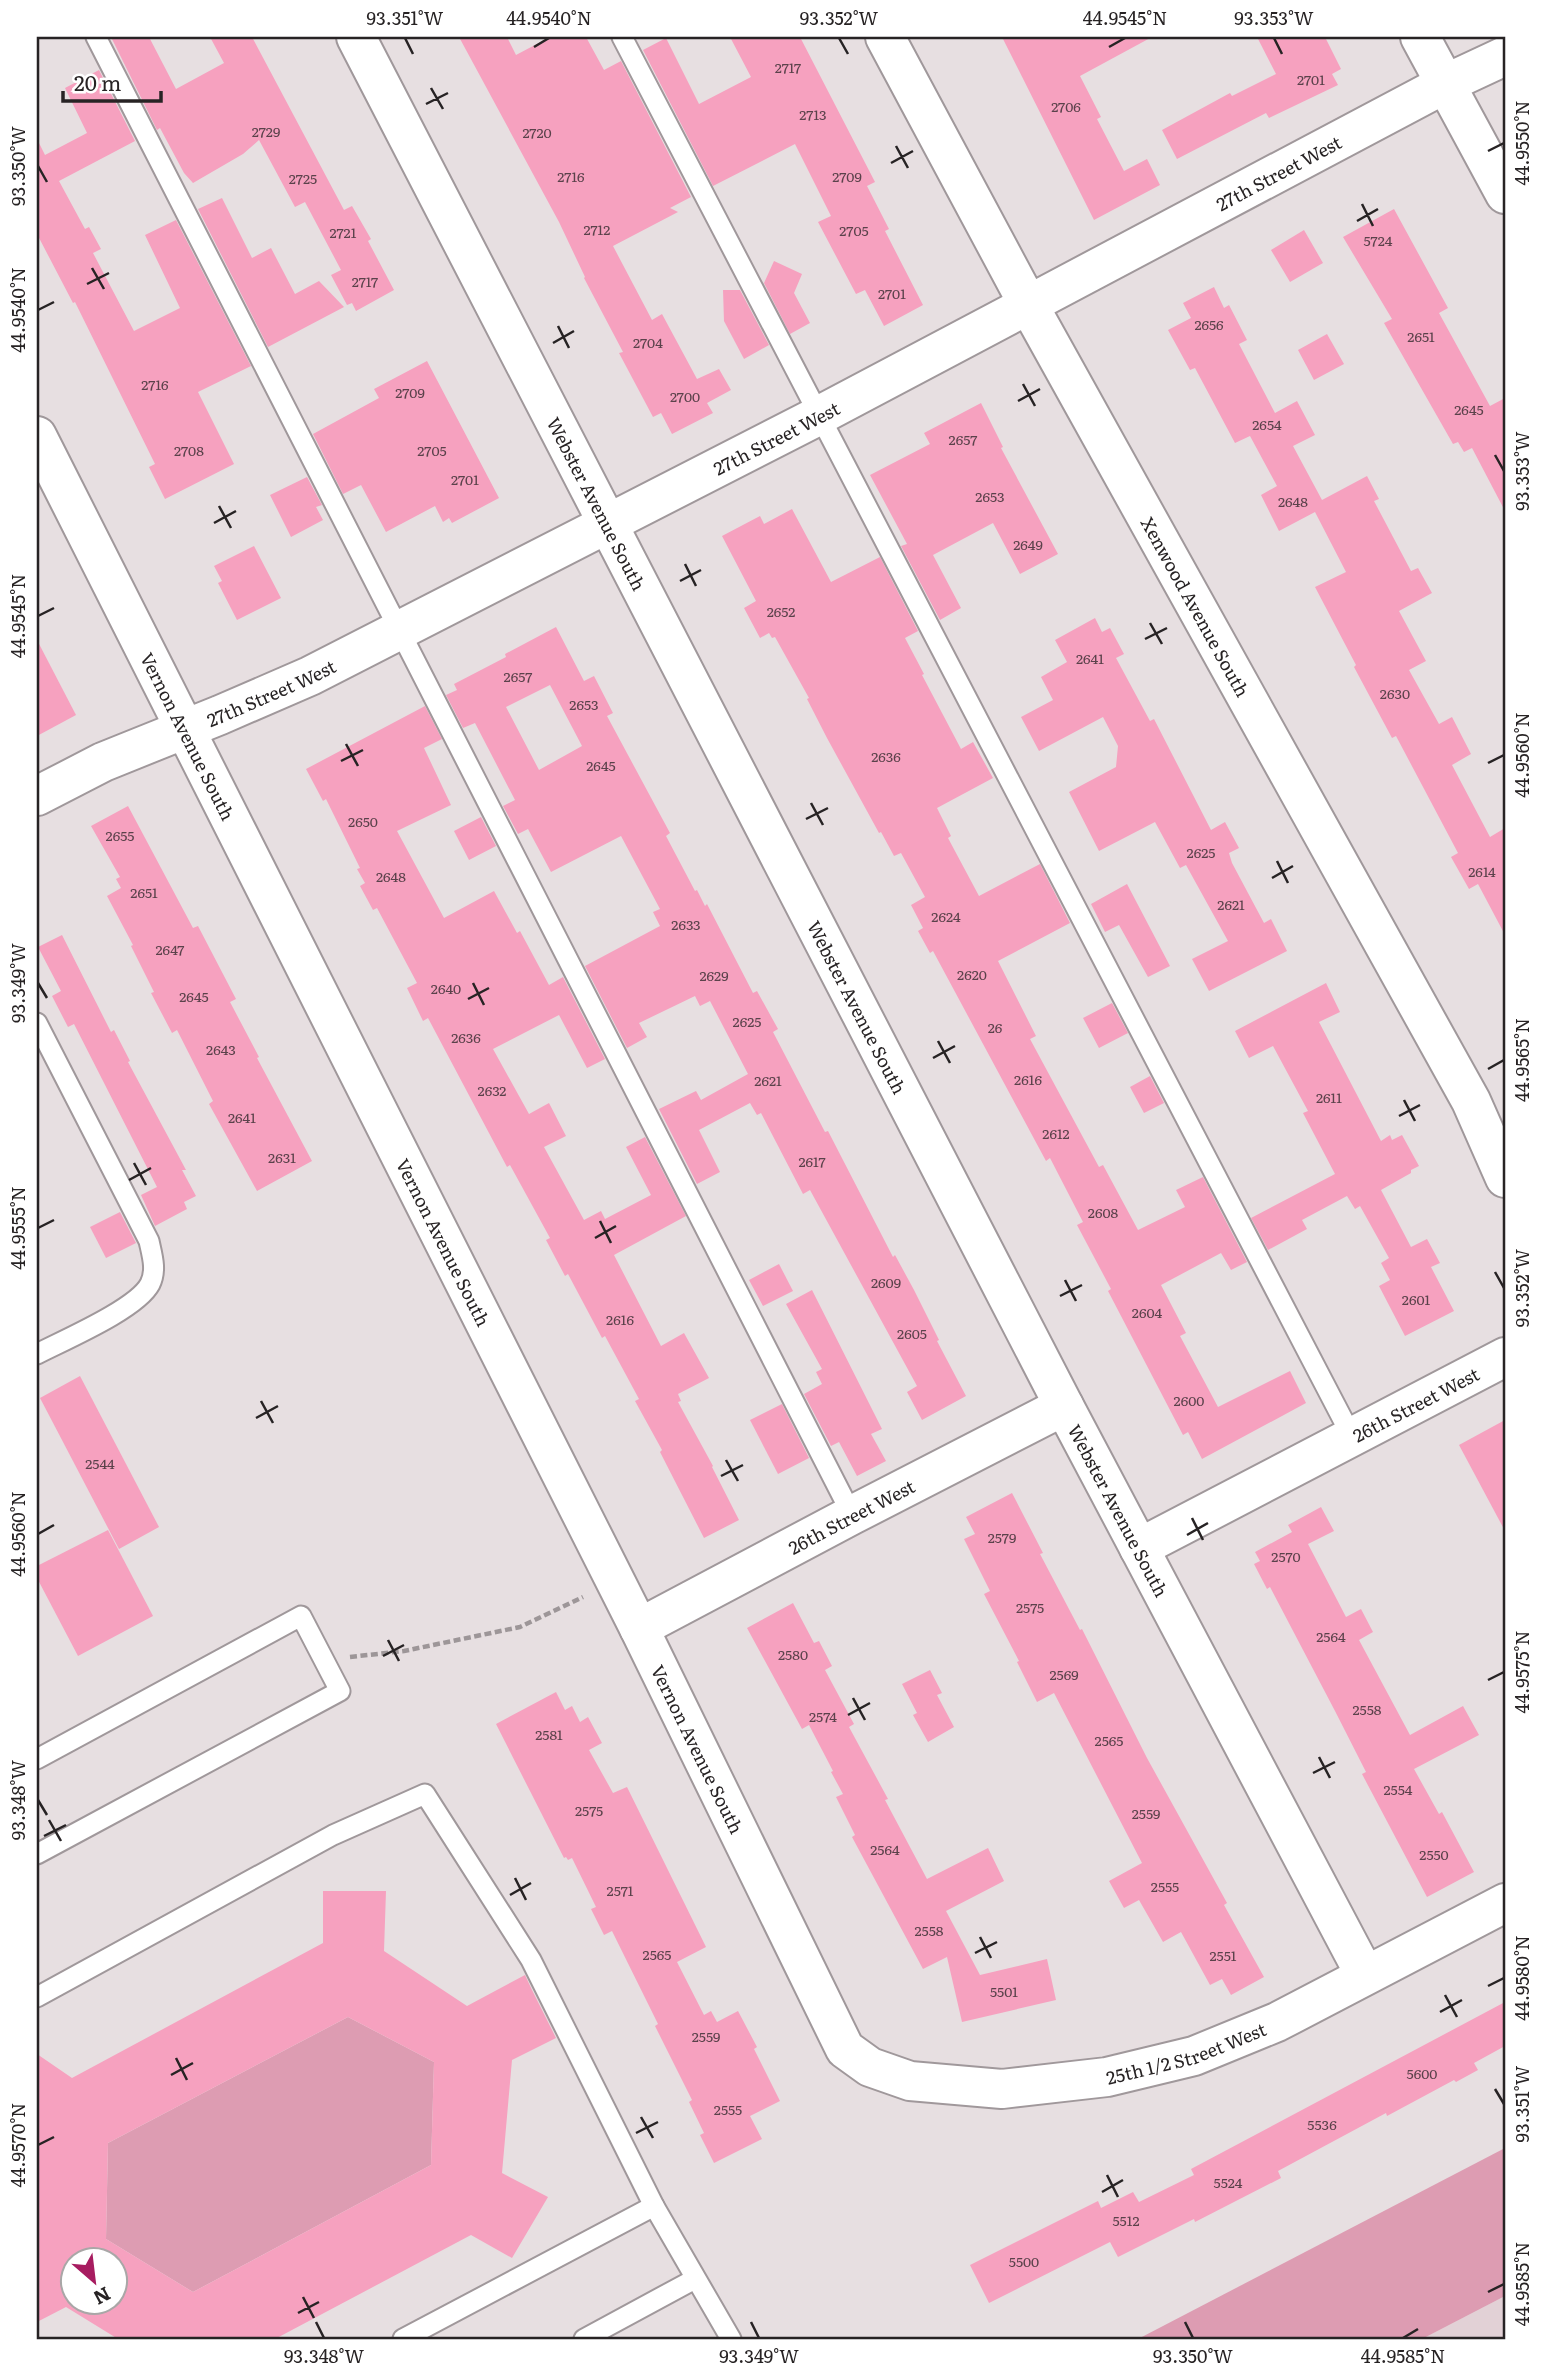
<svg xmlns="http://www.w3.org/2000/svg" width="1542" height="2376" font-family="Literata,serif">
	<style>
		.built { fill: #e2d1d6 }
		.green { fill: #dd9cb2 }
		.building { fill: #f6a1bf; fill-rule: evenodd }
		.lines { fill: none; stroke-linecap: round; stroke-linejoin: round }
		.lane-casing { stroke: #a0989b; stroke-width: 23 }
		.street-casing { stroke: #a0989b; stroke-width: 42 }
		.path { stroke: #9d9698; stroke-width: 4.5; stroke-dasharray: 7 3.5; stroke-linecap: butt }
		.lane { stroke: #fff; stroke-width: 19 }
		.street { stroke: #fff; stroke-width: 38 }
		.ticks { fill: none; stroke: #272324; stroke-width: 2.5 }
		.labels { text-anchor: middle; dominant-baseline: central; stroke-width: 5; stroke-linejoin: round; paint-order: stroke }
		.number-label { font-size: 14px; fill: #5b424b }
		.street-label { font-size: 18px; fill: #272324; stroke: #fff }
		.neatline { fill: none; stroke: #272324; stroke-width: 2.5 }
		.ticks-label { font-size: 18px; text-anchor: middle; fill: #272324 }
	</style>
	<rect width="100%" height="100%" fill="#e7dfe1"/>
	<polygon class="built" points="1505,2296 1505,2339 1422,2339"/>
	<g class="green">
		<polygon points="348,2017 434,2062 431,2165 193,2292 106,2239 108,2143"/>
		<polygon points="1505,2148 1505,2296 1422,2339 1138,2339"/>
	</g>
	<g class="building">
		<polygon points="111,37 149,37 176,89 224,63 210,37 252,37 344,210 352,206 371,239 368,241 394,290 356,311 352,303 347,305 331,275 341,270 305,202 295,207 259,140 243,154 193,183 184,173 160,128 157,130"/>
		<polygon points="459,37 507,37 516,55 550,37 586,37 604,70 621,61 691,197 670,208 678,212 613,246 652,320 662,314 697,379 719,369 731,390 707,403 713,413 672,434 661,413 653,417 619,353 623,352 584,278 585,277 559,222"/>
		<polygon points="730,37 800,37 875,182 867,186 889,229 885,231 923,305 884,326 865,290 856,294 818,222 831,216 795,144 713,186 643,50 666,38 699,104 751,77"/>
		<polygon points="1002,37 1152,37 1080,76 1101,117 1097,119 1124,171 1147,159 1160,185 1094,220"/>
		<polygon points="1257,37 1325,37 1341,69 1332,74 1338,85 1269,118 1266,113 1177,159 1162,130 1230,93 1232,96 1276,74"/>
		<polygon points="99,70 135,141 59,181 85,229 89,227 101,249 93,253 134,331 180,308 145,235 176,220 251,366 198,392 234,464 165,499 149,467 155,464 75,302 73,303 37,234 37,139 45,155 87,133 65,88"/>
		<polygon points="222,198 252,258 271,248 295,294 319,281 344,307 268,347 198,209"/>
		<polygon points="1394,209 1448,308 1439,313 1490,406 1505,398 1505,511 1472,448 1464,452 1458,442 1453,444 1384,323 1392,319 1343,237"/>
		<polygon points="1304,230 1323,263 1290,282 1271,250"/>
		<polygon points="774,261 802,274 794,293 810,323 790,334 764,283"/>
		<polygon points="1214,287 1224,308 1229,305 1247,340 1239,344 1275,413 1297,401 1315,435 1293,446 1322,500 1367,476 1379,499 1374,501 1411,571 1418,568 1432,593 1399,611 1426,661 1409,670 1439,724 1452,717 1471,754 1452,765 1490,837 1505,828 1505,935 1478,884 1469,889 1451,857 1458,853 1396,736 1392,738 1354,667 1356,665 1315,587 1346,572 1315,512 1279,531 1261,495 1277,486 1250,436 1235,443 1195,368 1190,370 1168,330 1191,318 1183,303"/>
		<polygon points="723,290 740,290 769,345 744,359 724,321"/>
		<polygon points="1327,334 1344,364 1314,380 1298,350"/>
		<polygon points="427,361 499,498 452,523 449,518 443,522 435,506 386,532 361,485 343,494 313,434 379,398 374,389"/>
		<polygon points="981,403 1003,447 1001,448 1058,554 1020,574 993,523 933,555 961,608 940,620 901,546 907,544 870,475 930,444 924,433"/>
		<polygon points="307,477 322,505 316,507 323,520 291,537 270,495"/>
		<polygon points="792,509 831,582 880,557 918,631 905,638 924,674 922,675 961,749 973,742 993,778 937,808 951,836 948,838 979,896 1040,864 1070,923 998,961 1036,1036 1030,1039 1099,1167 1103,1165 1138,1230 1185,1207 1176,1190 1203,1177 1247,1262 1231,1270 1221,1253 1161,1285 1186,1333 1180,1336 1218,1407 1290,1371 1306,1403 1202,1459 1188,1432 1183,1435 1108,1291 1111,1289 1077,1225 1083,1222 1050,1158 1046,1161 933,951 930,953 918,931 923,928 911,905 925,897 901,853 894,856 881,832 879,833 827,738 807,699 809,698 775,637 772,638 769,633 760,638 744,608 756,601 722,536 760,516 764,524"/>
		<polygon points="254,546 281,598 237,620 218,583 222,581 214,566"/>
		<polygon points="1095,618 1102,632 1110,628 1124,654 1116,658 1150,721 1154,719 1211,830 1225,822 1239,848 1229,853 1232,863 1264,923 1271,919 1287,951 1209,991 1192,959 1228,941 1186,865 1180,868 1155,822 1099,851 1069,792 1116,767 1118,746 1103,717 1039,751 1021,717 1053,700 1041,677 1067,662 1055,640"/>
		<path d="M 556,627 L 584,681 L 594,676 L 613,713 L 607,716 L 670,833 L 666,836 L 695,891 L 697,890 L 705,906 L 707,904 L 753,993 L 757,991 L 778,1029 L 773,1032 L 825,1132 L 828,1131 L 893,1257 L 895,1255 L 914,1290 L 939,1340 L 937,1341 L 966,1396 L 922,1420 L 907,1392 L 917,1386 L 810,1190 L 803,1194 L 761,1113 L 757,1115 L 750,1103 L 699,1130 L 720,1172 L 697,1184 L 659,1109 L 696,1091 L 701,1100 L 748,1074 L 710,1001 L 700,1006 L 695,996 L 639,1023 L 647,1037 L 627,1048 L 585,966 L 660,926 L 653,912 L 660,909 L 621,836 L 551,872 L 528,829 L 518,834 L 503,806 L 515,800 L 475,723 L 463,728 L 446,695 L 457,690 L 454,684 L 506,657 L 505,654 ZM 550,685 L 582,746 L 539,770 L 506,707 Z"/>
		<polygon points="37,640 76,715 37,736"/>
		<polygon points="425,706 442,739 424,748 451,805 397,831 444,918 494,891 517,933 520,931 549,985 563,977 605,1059 587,1068 559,1015 493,1049 529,1114 549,1103 566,1136 544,1147 584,1220 601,1211 605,1219 651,1195 626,1147 645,1137 686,1216 614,1255 661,1346 684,1333 709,1378 678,1394 681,1401 678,1402 713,1466 712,1467 739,1520 704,1538 660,1452 662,1450 635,1401 639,1399 605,1336 602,1338 568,1274 565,1276 546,1240 550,1238 510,1165 507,1167 428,1018 423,1021 407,988 417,983 377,908 373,910 360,886 365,883 357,869 360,868 326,799 323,801 306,769"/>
		<polygon points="128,806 193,928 198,926 236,999 230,1002 259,1057 257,1058 312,1161 257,1191 209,1104 213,1101 177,1030 172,1033 151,993 154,992 131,946 133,945 107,896 121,888 116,879 120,877 91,826"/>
		<polygon points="481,817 496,846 469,860 454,831"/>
		<polygon points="1127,884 1170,966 1148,977 1119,925 1105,932 1091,904"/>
		<polygon points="62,935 111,1032 114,1030 130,1061 128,1062 186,1170 182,1170 196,1196 184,1202 187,1209 155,1226 141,1195 157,1187 74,1024 68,1027 52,996 61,991 38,947"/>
		<polygon points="1326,983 1340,1012 1319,1022 1381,1141 1390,1135 1392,1140 1402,1135 1419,1166 1411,1170 1411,1173 1381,1190 1411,1247 1427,1239 1440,1263 1431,1267 1454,1311 1405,1336 1379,1286 1390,1280 1381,1263 1389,1258 1360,1206 1355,1209 1347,1196 1302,1220 1307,1229 1268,1250 1251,1218 1335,1174 1303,1113 1308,1111 1273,1046 1249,1058 1235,1031"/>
		<polygon points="1112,1003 1128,1033 1099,1048 1083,1018"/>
		<polygon points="1150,1076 1164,1103 1144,1113 1130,1087"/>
		<polygon points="120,1212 136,1243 106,1258 90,1227"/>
		<polygon points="779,1264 793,1291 763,1306 749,1280"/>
		<polygon points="812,1290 882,1429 871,1434 886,1461 857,1476 839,1442 831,1446 804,1394 822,1384 816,1372 822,1369 786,1304"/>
		<polygon points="80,1376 159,1527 119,1549 40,1398"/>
		<polygon points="782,1404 809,1458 778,1474 750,1420"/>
		<polygon points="1505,1420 1505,1531 1459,1445"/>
		<polygon points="1012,1493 1043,1553 1040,1554 1080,1630 1082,1629 1147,1758 1227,1903 1224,1905 1264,1977 1231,1995 1222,1979 1210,1985 1181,1932 1163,1942 1139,1900 1124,1908 1109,1881 1142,1863 1054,1693 1037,1702 1017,1662 1019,1661 984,1594 990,1591 964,1539 975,1534 966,1517"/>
		<polygon points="1321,1507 1334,1531 1308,1544 1346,1617 1361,1609 1373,1632 1359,1640 1410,1735 1463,1706 1479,1735 1414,1769 1439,1814 1442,1812 1474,1872 1427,1897 1362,1774 1366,1772 1335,1711 1270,1587 1267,1589 1254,1564 1260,1561 1255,1552 1292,1532 1288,1525"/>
		<polygon points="108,1530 153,1616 78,1656 37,1578 37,1566"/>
		<polygon points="793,1603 814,1643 819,1641 832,1666 825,1670 854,1724 849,1727 888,1799 885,1800 927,1879 988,1848 1004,1881 946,1911 980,1975 1047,1959 1056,2000 962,2022 947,1957 923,1969 852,1837 855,1835 836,1797 843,1794 831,1772 833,1771 809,1725 802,1729 747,1628"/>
		<polygon points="930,1670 942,1693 937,1695 954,1727 928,1742 913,1715 917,1713 902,1684"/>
		<polygon points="556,1692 565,1710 572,1706 580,1722 588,1717 602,1743 589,1750 613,1793 627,1787 706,1947 677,1962 704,2015 711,2011 717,2022 738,2011 757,2047 754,2049 780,2101 750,2116 762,2139 714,2163 700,2135 704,2133 689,2102 692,2100 655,2026 658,2024 612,1931 604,1935 591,1909 596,1907 572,1858 568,1860 566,1857 564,1858 496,1724"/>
		<path d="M 323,1891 L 386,1891 L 384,1951 L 467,2006 L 525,1975 L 532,1990 L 556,2038 L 512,2060 L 502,2173 L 548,2197 L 512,2258 L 471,2235 L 275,2339 L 118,2339 L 66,2307 L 37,2322 L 37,2054 L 72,2078 L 323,1943 ZM 348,2017 L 434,2062 L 431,2165 L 193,2292 L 106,2239 L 108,2143 ZM 74,2260 L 116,2260 L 116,2302 L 74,2302 Z"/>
		<polygon points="1505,2002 1505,2046 1474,2063 1478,2070 1456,2082 1454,2080 1387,2116 1386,2113 1278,2171 1281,2178 1195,2222 1194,2219 1118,2257 1110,2242 989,2303 970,2265 1098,2201 1101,2208 1133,2192 1139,2202 1194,2175 1191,2169"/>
	</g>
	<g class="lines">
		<defs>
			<g id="lane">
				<polyline points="96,37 852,1515"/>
				<polyline points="622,37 1352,1437"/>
				<path d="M 37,1023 L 149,1241 C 152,1255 157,1270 150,1284 C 137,1309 64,1340 37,1354"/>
				<polyline points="37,1759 301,1616 340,1691 37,1854"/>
				<polyline points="37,1997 333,1835 425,1794 531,1960 654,2206 731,2339"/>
				<polyline points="403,2339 654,2206"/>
				<polyline points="584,2339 695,2279"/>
			</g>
			<g id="street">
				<path id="s1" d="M 356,37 L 1064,1406 L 1365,1975"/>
				<path id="s2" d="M 885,37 L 1028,304 L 1471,1101 L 1505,1178"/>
				<polyline points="1420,37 1505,194"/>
				<path id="s3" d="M 37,436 L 639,1628 L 845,2049 L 870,2067 L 910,2081 L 1002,2089 L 1107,2077 L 1194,2056 L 1277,2022 L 1505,1903"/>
				<path id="s4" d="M 37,796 L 103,762 L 220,715 L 310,676 L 820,415 L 1445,84 L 1505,56"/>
				<path id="s5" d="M 1139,1548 L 1505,1357"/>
				<path id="s6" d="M 639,1628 L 852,1515 L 1064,1406"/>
			</g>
		</defs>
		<use href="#lane" class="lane-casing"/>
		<use href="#street" class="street-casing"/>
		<polyline class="path" points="350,1657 404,1651 520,1627 583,1597"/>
		<use href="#lane" class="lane"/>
		<use href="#street" class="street"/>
	</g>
	<path class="ticks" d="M 405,38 L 413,54M 839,38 L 848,54M 1274,38 L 1282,54M 534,47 L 549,38M 1109,47 L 1125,38M 431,88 L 443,109M 426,104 L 448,93M 896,146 L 908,168M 1488,151 L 1504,143M 891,163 L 913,151M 38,166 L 47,182M 1362,204 L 1373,226M 1357,221 L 1378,209M 92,268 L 104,289M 87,284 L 109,273M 38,310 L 54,302M 558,326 L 569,348M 553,343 L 574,331M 1023,384 L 1035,406M 1018,401 L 1040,389M 1495,455 L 1504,471M 219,506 L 231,528M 214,523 L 236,511M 685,564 L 696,586M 680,581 L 701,570M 38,616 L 54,608M 1150,623 L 1162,644M 1145,639 L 1167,628M 346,744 L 358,766M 341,761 L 363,750M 1488,763 L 1504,755M 811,803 L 823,825M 806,819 L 828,808M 1277,861 L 1288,883M 1272,878 L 1293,866M 38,983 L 47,998M 473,983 L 484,1005M 468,999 L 489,988M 938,1041 L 950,1063M 933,1058 L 955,1046M 1488,1069 L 1504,1060M 1404,1100 L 1415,1121M 1399,1116 L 1420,1105M 134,1163 L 146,1185M 129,1180 L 151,1168M 600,1221 L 611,1243M 38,1228 L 54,1220M 595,1238 L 616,1226M 1495,1272 L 1504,1288M 1065,1280 L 1076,1301M 1060,1296 L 1082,1285M 261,1401 L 273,1423M 256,1418 L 278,1406M 726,1460 L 738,1481M 721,1476 L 743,1465M 1192,1518 L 1203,1540M 38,1534 L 54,1525M 1187,1535 L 1208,1523M 388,1640 L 399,1661M 383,1656 L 404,1645M 1488,1680 L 1504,1672M 853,1698 L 865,1720M 848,1715 L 870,1703M 1319,1757 L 1330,1778M 1313,1773 L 1335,1762M 38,1800 L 47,1815M 49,1820 L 61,1841M 44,1836 L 66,1825M 515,1878 L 526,1900M 510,1895 L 531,1883M 980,1937 L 991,1958M 975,1953 L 997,1942M 1488,1986 L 1504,1978M 1445,1995 L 1457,2017M 1440,2012 L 1462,2000M 176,2058 L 187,2080M 171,2075 L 193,2063M 1495,2089 L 1504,2104M 641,2117 L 653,2138M 636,2133 L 658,2122M 38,2145 L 54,2137M 1107,2175 L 1118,2197M 1102,2192 L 1123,2180M 1488,2292 L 1504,2284M 303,2297 L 314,2318M 298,2313 L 319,2302M 316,2322 L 324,2338M 751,2322 L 759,2338M 1185,2322 L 1193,2338M 1403,2338 L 1418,2329"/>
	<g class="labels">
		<g class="number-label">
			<text x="788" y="67">2717</text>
			<text x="1311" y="79">2701</text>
			<text x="1066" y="106">2706</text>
			<text x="813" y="114">2713</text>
			<text x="266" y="131">2729</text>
			<text x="537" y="132">2720</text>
			<text x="571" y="176">2716</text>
			<text x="847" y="176">2709</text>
			<text x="303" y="178">2725</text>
			<text x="597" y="229">2712</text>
			<text x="854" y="230">2705</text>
			<text x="343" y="232">2721</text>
			<text x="1378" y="240">5724</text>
			<text x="365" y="281">2717</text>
			<text x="892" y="293">2701</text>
			<text x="1209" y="324">2656</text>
			<text x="1421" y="336">2651</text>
			<text x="648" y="342">2704</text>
			<text x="155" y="384">2716</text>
			<text x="410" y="392">2709</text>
			<text x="685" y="396">2700</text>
			<text x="1469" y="409">2645</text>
			<text x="1267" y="424">2654</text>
			<text x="963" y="439">2657</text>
			<text x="189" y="450">2708</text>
			<text x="432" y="450">2705</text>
			<text x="465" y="479">2701</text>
			<text x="990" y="496">2653</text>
			<text x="1293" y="501">2648</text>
			<text x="1028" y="544">2649</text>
			<text x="781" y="611">2652</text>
			<text x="1090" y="658">2641</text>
			<text x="518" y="676">2657</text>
			<text x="1395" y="693">2630</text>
			<text x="584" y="704">2653</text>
			<text x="886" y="756">2636</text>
			<text x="601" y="765">2645</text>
			<text x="363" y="821">2650</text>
			<text x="120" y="835">2655</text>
			<text x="1201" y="852">2625</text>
			<text x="1482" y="871">2614</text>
			<text x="391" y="876">2648</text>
			<text x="144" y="892">2651</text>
			<text x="1231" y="904">2621</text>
			<text x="946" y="916">2624</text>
			<text x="686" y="924">2633</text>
			<text x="170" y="949">2647</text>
			<text x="972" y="974">2620</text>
			<text x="714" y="975">2629</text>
			<text x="446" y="988">2640</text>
			<text x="194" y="996">2645</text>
			<text x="747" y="1021">2625</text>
			<text x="995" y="1027">26</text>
			<text x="466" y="1037">2636</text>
			<text x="221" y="1049">2643</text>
			<text x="1028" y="1079">2616</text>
			<text x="768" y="1080">2621</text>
			<text x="492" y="1090">2632</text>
			<text x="1329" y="1097">2611</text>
			<text x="242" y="1117">2641</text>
			<text x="1056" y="1133">2612</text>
			<text x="282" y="1157">2631</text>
			<text x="812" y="1161">2617</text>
			<text x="1103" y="1212">2608</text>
			<text x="886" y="1282">2609</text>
			<text x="1416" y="1299">2601</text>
			<text x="1147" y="1312">2604</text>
			<text x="620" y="1319">2616</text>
			<text x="912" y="1333">2605</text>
			<text x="1189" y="1400">2600</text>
			<text x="100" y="1463">2544</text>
			<text x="1002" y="1537">2579</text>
			<text x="1286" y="1556">2570</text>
			<text x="1030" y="1607">2575</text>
			<text x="1331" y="1636">2564</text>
			<text x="793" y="1654">2580</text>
			<text x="1064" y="1674">2569</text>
			<text x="1367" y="1709">2558</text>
			<text x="823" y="1716">2574</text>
			<text x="549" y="1734">2581</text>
			<text x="1109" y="1740">2565</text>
			<text x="1398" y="1789">2554</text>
			<text x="589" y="1810">2575</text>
			<text x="1146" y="1813">2559</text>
			<text x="885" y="1849">2564</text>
			<text x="1434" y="1854">2550</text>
			<text x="1165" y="1886">2555</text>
			<text x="620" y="1890">2571</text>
			<text x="929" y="1930">2558</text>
			<text x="657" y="1954">2565</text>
			<text x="1223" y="1955">2551</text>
			<text x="1004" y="1991">5501</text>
			<text x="706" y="2036">2559</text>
			<text x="1422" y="2073">5600</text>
			<text x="728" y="2109">2555</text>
			<text x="1322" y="2124">5536</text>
			<text x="1228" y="2182">5524</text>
			<text x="1126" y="2220">5512</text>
			<text x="1024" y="2261">5500</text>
		</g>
		<g class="street-label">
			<text stroke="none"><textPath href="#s4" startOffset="1390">27th Street West</textPath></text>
			<text stroke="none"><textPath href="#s4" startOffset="822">27th Street West</textPath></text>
			<text stroke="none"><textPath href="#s1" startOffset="525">Webster Avenue South</textPath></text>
			<text stroke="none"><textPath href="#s2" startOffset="649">Xenwood Avenue South</textPath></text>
			<text stroke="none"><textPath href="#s4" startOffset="256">27th Street West</textPath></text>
			<text stroke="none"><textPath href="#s3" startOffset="336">Vernon Avenue South</textPath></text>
			<text stroke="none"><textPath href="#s1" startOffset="1092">Webster Avenue South</textPath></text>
			<text stroke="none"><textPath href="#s3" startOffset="903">Vernon Avenue South</textPath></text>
			<text stroke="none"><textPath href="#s5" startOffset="312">26th Street West</textPath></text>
			<text stroke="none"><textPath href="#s1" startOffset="1659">Webster Avenue South</textPath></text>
			<text stroke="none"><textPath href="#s6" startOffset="240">26th Street West</textPath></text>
			<text stroke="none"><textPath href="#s3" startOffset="1470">Vernon Avenue South</textPath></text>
			<text stroke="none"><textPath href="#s3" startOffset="2158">25th 1/2 Street West</textPath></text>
		</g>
	</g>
	<rect width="1542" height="2376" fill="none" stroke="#ffffff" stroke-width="77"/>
	<g transform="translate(94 2281) rotate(152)"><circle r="33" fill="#ffffff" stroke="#a9a7a7" stroke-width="2"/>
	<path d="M0-5L12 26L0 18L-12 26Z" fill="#a71c60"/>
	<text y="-10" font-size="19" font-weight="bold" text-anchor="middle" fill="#272324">N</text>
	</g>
	<path d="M63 91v10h98v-10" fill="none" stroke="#272324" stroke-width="3.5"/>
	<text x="74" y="91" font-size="21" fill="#272324" stroke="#ffffff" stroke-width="5" paint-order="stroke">20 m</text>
	<rect x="38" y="38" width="1466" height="2300" class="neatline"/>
	<g class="ticks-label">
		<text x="405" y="25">93.351°W</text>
		<text x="549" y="25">44.9540°N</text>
		<text x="839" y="25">93.352°W</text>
		<text x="1125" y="25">44.9545°N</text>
		<text x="1274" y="25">93.353°W</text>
		<text transform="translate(1523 143) rotate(-90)" y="6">44.9550°N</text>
		<text transform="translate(19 166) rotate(-90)" y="6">93.350°W</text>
		<text transform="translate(19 310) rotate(-90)" y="6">44.9540°N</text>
		<text transform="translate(1523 471) rotate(-90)" y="6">93.353°W</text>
		<text transform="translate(19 616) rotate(-90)" y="6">44.9545°N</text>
		<text transform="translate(1523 755) rotate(-90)" y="6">44.9560°N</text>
		<text transform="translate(19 983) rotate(-90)" y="6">93.349°W</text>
		<text transform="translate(1523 1060) rotate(-90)" y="6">44.9565°N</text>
		<text transform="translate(19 1228) rotate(-90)" y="6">44.9555°N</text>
		<text transform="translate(1523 1288) rotate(-90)" y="6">93.352°W</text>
		<text transform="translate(19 1534) rotate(-90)" y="6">44.9560°N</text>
		<text transform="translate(1523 1672) rotate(-90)" y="6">44.9575°N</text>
		<text transform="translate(19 1800) rotate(-90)" y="6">93.348°W</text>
		<text transform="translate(1523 1978) rotate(-90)" y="6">44.9580°N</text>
		<text transform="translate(1523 2104) rotate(-90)" y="6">93.351°W</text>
		<text transform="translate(19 2145) rotate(-90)" y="6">44.9570°N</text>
		<text transform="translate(1523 2284) rotate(-90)" y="6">44.9585°N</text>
		<text x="324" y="2363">93.348°W</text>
		<text x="759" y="2363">93.349°W</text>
		<text x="1193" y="2363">93.350°W</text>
		<text x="1403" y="2363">44.9585°N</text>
	</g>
</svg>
